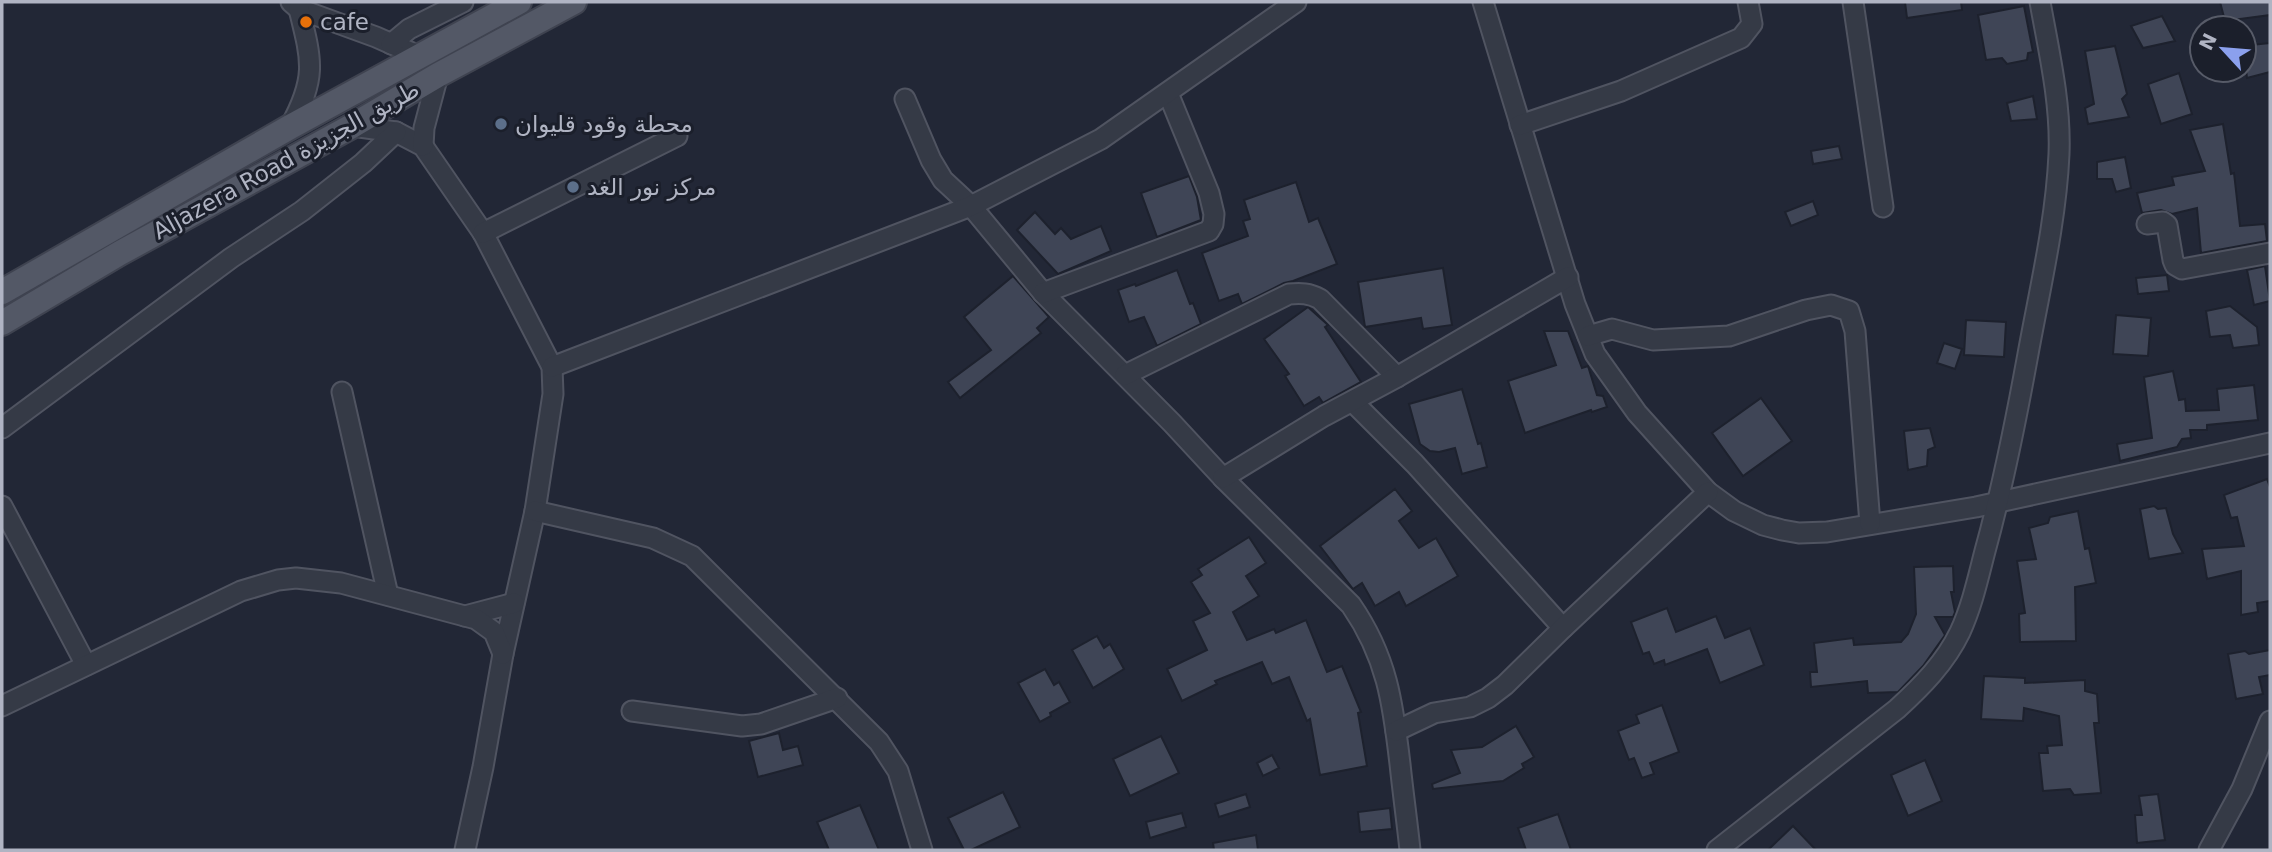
<svg xmlns="http://www.w3.org/2000/svg" width="2272" height="852" font-family="'DejaVu Sans',Cairo,sans-serif">
	<style>
		.building { fill: #3f4556; stroke: #1d212d; stroke-width: 2 }
		.lines { fill: none; stroke-linecap: round; stroke-linejoin: round }
		.minor-casing { stroke: #505461; stroke-width: 23 }
		.major-casing { stroke: #3f4350; stroke-width: 28 }
		.minor { stroke: #353a46; stroke-width: 19 }
		.major { stroke: #535866; stroke-width: 24 }
		.food-dot { fill: #e8710a; stroke: #1b1f2b; stroke-width: 2.5 }
		.service-dot { fill: #5c6f8a; stroke: #1b1f2b; stroke-width: 2.5 }
		.labels { text-anchor: middle; dominant-baseline: central; stroke-width: 6; stroke-linejoin: round; paint-order: stroke }
		.poi-label { font-size: 23px; fill: #b0b4c3; stroke: #1b1f2b; text-anchor: start }
		.street-label { font-size: 23px; fill: #b0b4c3; stroke: #1b1f2b }
	</style>
	<rect width="100%" height="100%" fill="#222736"/>
	<g class="building">
		<polygon points="1905,2 1961,2 1962,10 1907,18"/>
		<polygon points="2220,2 2270,2 2270,15 2225,21"/>
		<polygon points="2024,6 2033,52 2028,53 2027,60 2007,64 2002,58 1986,60 1978,15"/>
		<polygon points="2162,16 2175,41 2143,48 2131,26"/>
		<polygon points="2270,43 2270,72 2247,78 2244,53 2252,51 2251,45"/>
		<polygon points="2115,46 2127,94 2122,99 2129,117 2088,124 2085,108 2094,104 2085,51"/>
		<polygon points="2179,73 2192,114 2161,124 2148,84"/>
		<polygon points="2033,96 2037,119 2011,121 2007,103"/>
		<polygon points="2223,124 2231,174 2234,173 2240,226 2265,224 2267,241 2201,253 2197,208 2172,214 2161,210 2142,213 2137,193 2174,185 2172,177 2205,171 2190,130"/>
		<polygon points="1839,146 1842,159 1813,164 1811,151"/>
		<polygon points="2125,157 2131,188 2116,192 2112,179 2097,179 2097,162"/>
		<polygon points="1189,176 1197,197 1201,220 1157,237 1141,193"/>
		<polygon points="1296,182 1309,222 1318,218 1337,264 1293,281 1284,283 1242,304 1238,294 1219,301 1202,253 1248,236 1243,221 1250,219 1244,200"/>
		<polygon points="1813,201 1818,215 1791,226 1785,212"/>
		<polygon points="1035,212 1055,234 1061,228 1071,239 1101,226 1111,251 1058,274 1017,230"/>
		<polygon points="2265,266 2270,301 2254,305 2247,270"/>
		<polygon points="1443,268 1452,325 1423,329 1421,318 1365,327 1358,282"/>
		<polygon points="1177,270 1190,304 1193,303 1201,324 1157,346 1144,317 1129,322 1118,290 1135,284 1136,286"/>
		<polygon points="2167,275 2169,291 2138,294 2136,278"/>
		<polygon points="1013,276 1049,317 1037,328 1041,333 960,398 948,382 991,350 964,317"/>
		<polygon points="2230,306 2257,327 2259,345 2233,348 2230,335 2210,337 2206,311"/>
		<polygon points="1308,307 1328,325 1325,327 1361,382 1323,403 1319,397 1304,406 1285,376 1289,374 1264,339"/>
		<polygon points="2116,315 2151,318 2148,356 2113,354"/>
		<polygon points="1966,320 2006,322 2004,357 1964,355"/>
		<polygon points="1544,331 1568,331 1582,368 1588,366 1597,395 1603,396 1607,407 1592,412 1591,410 1525,433 1508,381 1556,365"/>
		<polygon points="1944,343 1962,349 1955,369 1937,363"/>
		<polygon points="2173,371 2179,400 2185,399 2186,411 2219,410 2217,389 2254,385 2258,420 2207,425 2207,430 2190,430 2191,438 2182,439 2177,447 2120,461 2117,444 2152,438 2144,377"/>
		<polygon points="1462,389 1478,444 1481,443 1487,467 1462,474 1455,448 1439,452 1430,451 1420,444 1409,404"/>
		<polygon points="1761,398 1792,441 1743,476 1712,433"/>
		<polygon points="1930,428 1935,447 1928,450 1927,466 1908,470 1904,431"/>
		<polygon points="2267,479 2270,487 2270,601 2257,603 2258,612 2241,615 2241,571 2207,579 2202,549 2244,546 2237,517 2231,518 2224,495"/>
		<polygon points="1395,489 1412,511 1399,521 1419,548 1436,538 1458,576 1406,606 1399,592 1375,606 1362,583 1353,589 1320,546"/>
		<polygon points="2154,506 2158,509 2166,508 2173,534 2183,553 2149,559 2140,509"/>
		<polygon points="2078,511 2085,549 2089,548 2096,583 2075,587 2076,641 2020,642 2019,614 2025,613 2017,561 2036,559 2029,528 2048,523 2050,517"/>
		<polygon points="1249,537 1266,563 1246,576 1259,596 1233,612 1247,640 1274,629 1276,633 1306,620 1327,672 1342,666 1361,712 1358,713 1367,766 1320,775 1310,719 1307,721 1289,677 1272,684 1262,662 1215,681 1217,684 1182,701 1167,669 1207,650 1193,621 1210,613 1191,582 1202,575 1198,569"/>
		<polygon points="1953,566 1954,592 1951,592 1955,612 1953,617 1935,617 1945,635 1923,666 1898,692 1868,693 1867,681 1811,687 1810,672 1817,672 1814,643 1853,638 1854,645 1901,642 1908,634 1916,614 1914,567"/>
		<polygon points="1667,608 1676,632 1716,616 1725,638 1750,628 1764,665 1720,683 1707,649 1665,665 1664,660 1654,664 1649,652 1643,654 1631,622"/>
		<polygon points="1097,636 1104,648 1110,644 1124,669 1093,688 1072,650"/>
		<polygon points="2270,650 2270,675 2259,677 2263,694 2236,699 2228,654 2245,651 2249,654"/>
		<polygon points="1045,669 1054,685 1059,682 1070,702 1050,713 1051,716 1040,722 1018,683"/>
		<polygon points="1984,676 2025,678 2025,683 2085,680 2085,691 2097,694 2099,723 2094,723 2101,793 2074,795 2070,789 2043,791 2039,753 2048,753 2047,746 2062,745 2059,716 2024,708 2023,721 1981,719"/>
		<polygon points="1662,705 1679,752 1650,763 1654,774 1642,778 1634,758 1629,760 1618,731 1639,723 1636,715"/>
		<polygon points="1516,726 1534,757 1522,764 1524,768 1503,781 1433,789 1432,784 1460,773 1451,750 1482,747"/>
		<polygon points="779,733 783,750 798,746 803,765 758,777 749,741"/>
		<polygon points="1161,736 1179,773 1130,796 1113,759"/>
		<polygon points="1272,755 1279,768 1263,776 1257,763"/>
		<polygon points="1925,760 1942,801 1908,816 1891,775"/>
		<polygon points="1003,792 1020,827 971,850 964,850 948,818"/>
		<polygon points="1246,794 1250,807 1219,817 1215,804"/>
		<polygon points="2158,794 2165,840 2137,843 2135,815 2142,815 2139,796"/>
		<polygon points="860,805 879,850 829,850 817,822"/>
		<polygon points="1390,808 1392,829 1360,832 1358,812"/>
		<polygon points="1182,813 1186,827 1150,838 1146,822"/>
		<polygon points="1558,814 1571,850 1526,850 1518,828"/>
		<polygon points="1793,826 1816,850 1768,850"/>
		<polygon points="1256,835 1258,850 1214,850 1213,843"/>
	</g>
	<g class="lines">
		<defs>
			<g id="minor">
				<polyline points="291,2 299,9 376,37 419,56"/>
				<polyline points="1483,2 1575,304 1595,354 1637,413 1708,492 1734,511 1763,525 1782,530 1799,533 1827,532 1976,507 2270,443"/>
				<polyline points="1853,2 1883,207"/>
				<polyline points="391,44 409,29 463,2"/>
				<path d="M 905,99 L 931,160 L 943,180 L 971,206 L 1043,293 L 1172,423 L 1223,478 L 1351,605 C 1387,657 1393,703 1400,764 C 1403,793 1407,821 1410,850"/>
				<polyline points="1520,125 1621,91 1741,38 1752,24 1748,2"/>
				<polyline points="352,126 396,132 423,146 483,233 552,367 553,394 535,511 503,654 483,767 465,850"/>
				<path d="M 290,127 C 317,78 312,61 299,9"/>
				<polyline points="423,146 424,128 438,75"/>
				<polyline points="2147,224 2163,222 2167,225 2173,260 2175,265 2182,269 2270,253"/>
				<polyline points="483,233 677,136"/>
				<polyline points="1043,293 1209,231 1213,224 1214,214 1209,193 1168,93"/>
				<polyline points="1588,336 1612,329 1653,340 1729,336 1806,310 1831,305 1849,311 1855,331 1870,524"/>
				<polyline points="552,367 971,206 1101,139 1296,2"/>
				<path d="M 1125,375 L 1289,294 C 1301,293 1309,293 1320,299 L 1397,377"/>
				<polyline points="342,392 388,595"/>
				<polyline points="1353,402 1415,464 1563,628"/>
				<polyline points="2,428 231,258 302,211 363,163 396,132"/>
				<polyline points="1223,478 1324,416 1397,377 1568,277"/>
				<polyline points="2,506 86,665"/>
				<polyline points="535,511 653,538 692,556 879,742 898,771 922,850"/>
				<polyline points="465,616 514,603"/>
				<polyline points="2,706 241,591 278,580 296,578 341,583 476,619 494,632 503,654"/>
				<polyline points="632,711 742,726 761,724 837,698"/>
				<polyline points="1396,731 1434,713 1470,707 1488,698 1505,685 1563,628 1708,492"/>
				<path d="M 1717,850 L 1897,709 C 1922,686 1945,663 1960,632 C 1972,606 1978,578 1985,551 C 2003,486 2016,420 2028,354 C 2040,288 2056,221 2059,154 C 2061,103 2049,52 2040,2"/>
				<polyline points="2209,850 2242,789 2270,721"/>
			</g>
			<g id="major">
				<polyline points="2,292 290,127 519,2"/>
				<polyline points="2,323 120,253 352,126 438,75 574,2"/>
			</g>
		</defs>
		<use href="#minor" class="minor-casing"/>
		<use href="#major" class="major-casing"/>
		<use href="#minor" class="minor"/>
		<use href="#major" class="major"/>
	</g>
	<circle class="food-dot" cx="306" cy="22" r="7"/>
	<g class="service-dot">
		<circle cx="501" cy="124" r="7"/>
		<circle cx="573" cy="187" r="7"/>
	</g>
	<g class="labels">
		<g class="poi-label">
			<text x="320" y="22">cafe</text>
			<text x="515" y="124">محطة وقود قليوان</text>
			<text x="587" y="187">مركز نور الغد</text>
		</g>
		<g class="street-label">
			<text transform="translate(286 160) rotate(-29)">Aljazera Road طريق الجزيزة</text>
		</g>
	</g>
	<rect width="2272" height="852" fill="none" stroke="#b0b4c3" stroke-width="7"/>
	<g transform="translate(2223 49) rotate(296)"><circle r="33" fill="#1b1f2b" stroke="#575b68" stroke-width="2"/>
	<path d="M0-5L12 26L0 18L-12 26Z" fill="#8ba0ed"/>
	<text y="-10" font-size="19" font-weight="bold" text-anchor="middle" fill="#b0b4c3">N</text>
	</g>
</svg>
